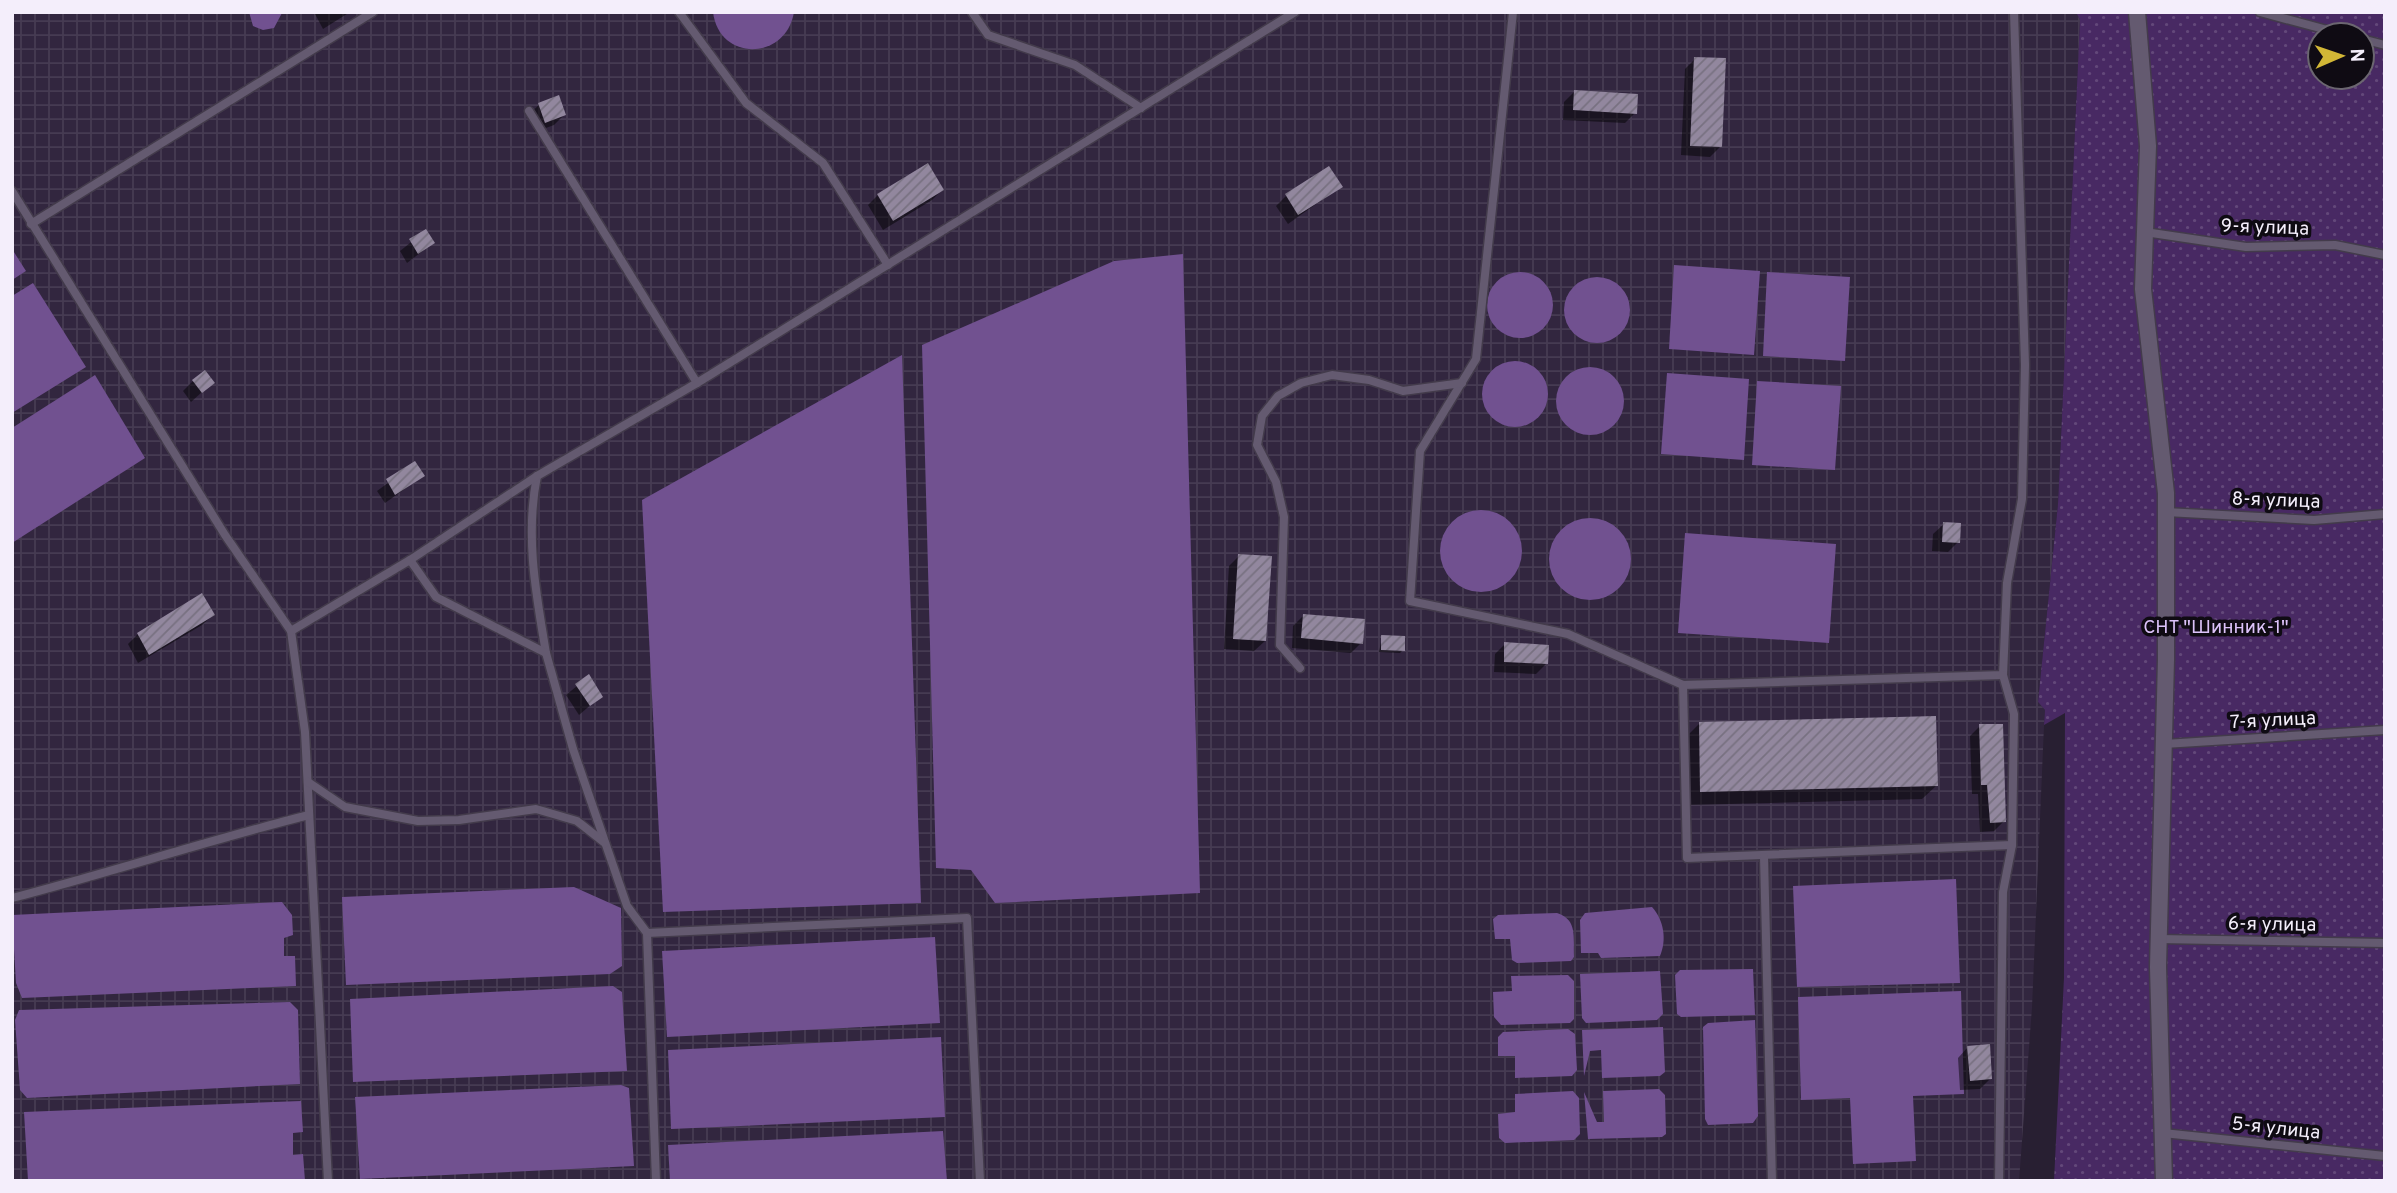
<svg xmlns="http://www.w3.org/2000/svg" width="2397" height="1193" font-family="Overpass,sans-serif">
	<style>
		.industrial { fill: url(#industrial-grid) }
		.garden { fill: url(#garden-dots); fill-rule: evenodd }
		.water { fill: #715190 }
		.shadow { fill: #0007 }
		.building { fill: url(#building-hatch) }
		.lines { fill: none; stroke-linecap: round; stroke-linejoin: round }
		.lane-casing { stroke: #433b4b; stroke-width: 11 }
		.street-casing { stroke: #433b4b; stroke-width: 19 }
		.lane { stroke: #645a70; stroke-width: 8 }
		.street { stroke: #645a70; stroke-width: 16 }
		.labels { text-anchor: middle; dominant-baseline: central; stroke-width: 7; stroke-linejoin: round; paint-order: stroke }
		.street-label { font-size: 19px; fill: #f4eefb; stroke: #0f0b13 }
		.park-label { font-size: 19px; fill: #dcc2f9; stroke: #0f0b13 }
	</style>
	<defs>
		<pattern id="industrial-grid" width="8" height="8" patternUnits="userSpaceOnUse" patternTransform="scale(1.75)"><rect width="8" height="8" fill="#32263f"/><path d="M0 4h8M4 0v8" fill="none" stroke="#463b52"/></pattern>
		<pattern id="garden-dots" width="8" height="8" patternUnits="userSpaceOnUse" patternTransform="scale(1.75)"><rect width="8" height="8" fill="#482963"/><path d="M2 2h.1M6 6h.1" fill="none" stroke="#63487a" stroke-width="1.8" stroke-linecap="round"/></pattern>
		<pattern id="building-hatch" width="6" height="6" patternUnits="userSpaceOnUse" patternTransform="scale(1.75)"><rect width="6" height="6" fill="#92879e"/><path d="M-1 1l2-2M0 6l6-6M5 7l2-2" fill="none" stroke="#787181"/></pattern>
	</defs>
	<rect width="100%" height="100%" fill="#281f32"/>
	<polygon class="industrial" points="12,12 2076,12 2080,20 2058,504 2038,702 2045,710 2044,725 2032,1007 2019,1181 12,1181"/>
	<path class="garden" d="M 2076,12 L 2385,12 L 2385,1181 L 2054,1181 L 2064,978 L 2065,713 L 2044,725 L 2045,710 L 2038,702 L 2058,504 L 2080,20 ZM 2320,35 L 2362,35 L 2362,77 L 2320,77 Z"/>
	<g class="water">
		<polygon points="249,12 282,12 282,13 274,28 263,30 253,26"/>
		<path d="M 713,12 L 794,12 C 786,61 719,62 713,12 Z"/>
		<polygon points="12,249 26,271 12,280"/>
		<polygon points="1183,254 1200,893 995,903 971,870 936,868 922,345 1114,261"/>
		<polygon points="1674,265 1760,271 1754,355 1669,349"/>
		<circle cx="1520" cy="305" r="33"/>
		<polygon points="1767,272 1850,277 1845,361 1763,356"/>
		<circle cx="1597" cy="310" r="33"/>
		<polygon points="33,283 86,367 12,413 12,296"/>
		<polygon points="902,355 921,903 663,912 642,500"/>
		<circle cx="1515" cy="394" r="33"/>
		<circle cx="1590" cy="401" r="34"/>
		<polygon points="1667,373 1749,379 1744,460 1661,454"/>
		<polygon points="95,375 145,458 12,543 12,428"/>
		<polygon points="1757,381 1841,386 1835,470 1752,465"/>
		<circle cx="1481" cy="551" r="41"/>
		<circle cx="1590" cy="559" r="41"/>
		<polygon points="1685,533 1836,544 1829,643 1678,633"/>
		<polygon points="1956,879 1960,983 1797,987 1793,886"/>
		<polygon points="574,887 621,908 622,966 610,974 346,985 342,897"/>
		<polygon points="282,902 292,915 293,935 284,938 284,956 295,956 296,986 22,998 16,983 12,915"/>
		<path d="M 1652,907 C 1664,920 1667,940 1660,956 L 1601,958 L 1598,953 L 1581,953 L 1580,920 L 1585,913 Z"/>
		<path d="M 1557,913 C 1578,920 1573,937 1574,957 L 1571,961 L 1517,963 L 1512,960 L 1510,939 L 1495,939 L 1493,919 L 1498,915 Z"/>
		<polygon points="935,937 940,1023 667,1037 662,951"/>
		<polygon points="1753,969 1755,1015 1681,1017 1677,1014 1675,975 1680,970"/>
		<polygon points="1660,971 1663,1014 1657,1020 1586,1023 1582,1018 1580,974"/>
		<polygon points="1568,975 1574,981 1574,1019 1570,1023 1501,1025 1494,1017 1493,992 1512,991 1511,976"/>
		<polygon points="613,986 622,992 627,1071 353,1082 350,999"/>
		<polygon points="1961,991 1964,1094 1913,1096 1916,1161 1853,1164 1850,1098 1801,1100 1798,997"/>
		<polygon points="290,1002 298,1010 300,1084 27,1098 20,1090 15,1020 19,1010"/>
		<polygon points="1755,1020 1758,1116 1753,1123 1708,1125 1705,1119 1703,1027 1708,1023"/>
		<polygon points="1663,1027 1665,1072 1660,1076 1602,1078 1601,1050 1590,1051 1584,1076 1582,1030"/>
		<polygon points="1568,1029 1575,1034 1577,1070 1572,1076 1515,1078 1515,1056 1498,1056 1498,1037 1503,1032"/>
		<polygon points="941,1037 945,1117 671,1129 668,1050"/>
		<polygon points="621,1085 629,1088 634,1166 360,1179 355,1097"/>
		<polygon points="1659,1089 1665,1095 1666,1134 1662,1137 1588,1139 1584,1092 1597,1122 1604,1122 1603,1091"/>
		<polygon points="1573,1091 1579,1098 1580,1134 1574,1140 1505,1143 1499,1138 1498,1114 1515,1112 1515,1094"/>
		<polygon points="301,1101 303,1132 293,1133 293,1155 303,1154 305,1181 28,1181 24,1112"/>
		<polygon points="943,1131 947,1181 670,1181 668,1145"/>
	</g>
	<g class="shadow">
		<polygon points="314,12 350,12 323,29"/>
		<polygon points="1695,59 1720,147 1710,157 1681,155 1685,69"/>
		<polygon points="1574,92 1635,113 1625,123 1563,120 1564,102"/>
		<polygon points="558,97 564,115 554,125 535,132 528,115 539,105"/>
		<polygon points="1340,187 1288,224 1276,206 1286,196"/>
		<polygon points="942,190 932,200 883,230 868,205 878,195"/>
		<polygon points="425,231 433,243 407,263 400,251"/>
		<polygon points="193,381 212,383 191,402 183,391"/>
		<polygon points="415,463 423,476 385,503 377,491"/>
		<polygon points="1944,524 1958,542 1948,552 1932,551 1933,534"/>
		<polygon points="1239,556 1265,641 1254,651 1224,649 1229,566"/>
		<polygon points="213,615 202,625 138,663 128,644 138,634"/>
		<polygon points="1303,616 1361,643 1351,653 1292,648 1293,626"/>
		<polygon points="1382,637 1403,650 1400,653 1379,652"/>
		<polygon points="1505,644 1546,664 1536,674 1494,672 1495,654"/>
		<polygon points="588,677 601,696 579,715 566,695"/>
		<polygon points="1699,724 1936,786 1922,799 1687,805 1686,737"/>
		<polygon points="1980,726 2004,821 1994,831 1980,832 1978,794 1972,794 1970,736"/>
		<polygon points="1968,1047 1990,1079 1980,1089 1960,1090 1958,1058"/>
	</g>
	<g class="building">
		<polygon points="1694,57 1726,58 1722,147 1690,146"/>
		<polygon points="1574,90 1638,94 1637,114 1573,110"/>
		<polygon points="559,95 566,115 545,123 538,103"/>
		<polygon points="928,163 944,190 893,221 877,194"/>
		<polygon points="1329,166 1343,187 1298,215 1285,194"/>
		<polygon points="426,229 435,243 418,254 409,239"/>
		<polygon points="205,370 215,383 202,393 192,380"/>
		<polygon points="415,461 425,476 395,495 386,479"/>
		<polygon points="1943,522 1961,523 1960,543 1942,542"/>
		<polygon points="1238,554 1272,556 1266,641 1233,639"/>
		<polygon points="202,593 215,615 149,655 137,633"/>
		<polygon points="1303,614 1365,619 1363,644 1301,638"/>
		<polygon points="1381,635 1405,636 1405,651 1381,650"/>
		<polygon points="1504,642 1549,645 1548,664 1504,662"/>
		<polygon points="589,674 603,697 590,706 575,684"/>
		<polygon points="1936,716 1938,786 1700,792 1699,722"/>
		<polygon points="1979,724 2003,724 2006,822 1990,823 1987,785 1981,785"/>
		<polygon points="1990,1044 1992,1079 1970,1081 1967,1046"/>
	</g>
	<g class="lines">
		<defs>
			<g id="lane">
				<polyline points="679,12 746,103 823,163 888,265"/>
				<polyline points="972,12 988,35 1075,65 1141,108"/>
				<polyline points="1513,12 1476,359 1420,451 1410,601 1568,634 1683,685 2003,675 2007,583 2022,499 2025,365 2014,12"/>
				<polyline points="2260,12 2346,35"/>
				<polyline points="2362,39 2385,45"/>
				<polyline points="529,111 697,383"/>
				<polyline points="12,191 225,535 291,631 305,732 328,1181"/>
				<polyline points="31,224 373,12"/>
				<polyline points="2145,232 2246,247 2335,245 2385,255"/>
				<path d="M 537,476 C 525,536 536,594 546,653"/>
				<polyline points="2166,512 2314,520 2385,514"/>
				<polyline points="410,560 436,597 546,653 573,749 627,906 647,933 656,1181"/>
				<polyline points="291,631 410,560 537,476 697,383 1295,12"/>
				<polyline points="1300,668 1280,645 1284,517 1276,482 1257,445 1262,416 1278,396 1301,383 1332,375 1369,380 1403,391 1462,383"/>
				<polyline points="1683,685 1687,858 2012,845"/>
				<polyline points="2164,744 2385,730"/>
				<polyline points="308,782 345,807 418,821 459,820 536,809 577,821 605,843"/>
				<polyline points="1764,857 1772,1181"/>
				<path d="M 12,898 C 112,872 209,840 309,815"/>
				<polyline points="647,933 967,918 980,1181"/>
				<polyline points="2159,939 2385,943"/>
				<polyline points="2163,1133 2385,1156"/>
				<polyline points="1999,1181 2003,892 2012,845 2014,714 2003,675"/>
			</g>
			<polyline id="street" points="2137,12 2148,146 2143,289 2166,493 2166,660 2158,967 2164,1181"/>
		</defs>
		<use href="#lane" class="lane-casing"/>
		<use href="#street" class="street-casing"/>
		<use href="#lane" class="lane"/>
		<use href="#street" class="street"/>
	</g>
	<g class="labels">
		<g class="street-label">
			<text transform="translate(2265 228) rotate(2)">9-я улица</text>
			<text transform="translate(2276 501) rotate(2)">8-я улица</text>
			<text transform="translate(2273 721) rotate(-3)">7-я улица</text>
			<text transform="translate(2272 925) rotate(1)">6-я улица</text>
			<text transform="translate(2276 1129) rotate(6)">5-я улица</text>
		</g>
		<g class="park-label">
			<text x="2216" y="628">СНТ "Шинник-1"</text>
		</g>
	</g>
	<rect width="2397" height="1193" fill="none" stroke="#f4eefb" stroke-width="28"/>
	<g transform="translate(2341 56) rotate(88)"><circle r="33" fill="#0f0b13" stroke="#6b6670" stroke-width="2"/>
	<path d="M0-5L12 26L0 18L-12 26Z" fill="#d2b736"/>
	<text y="-10" font-size="19" font-weight="bold" text-anchor="middle" fill="#f4eefb">N</text>
	</g>
</svg>
